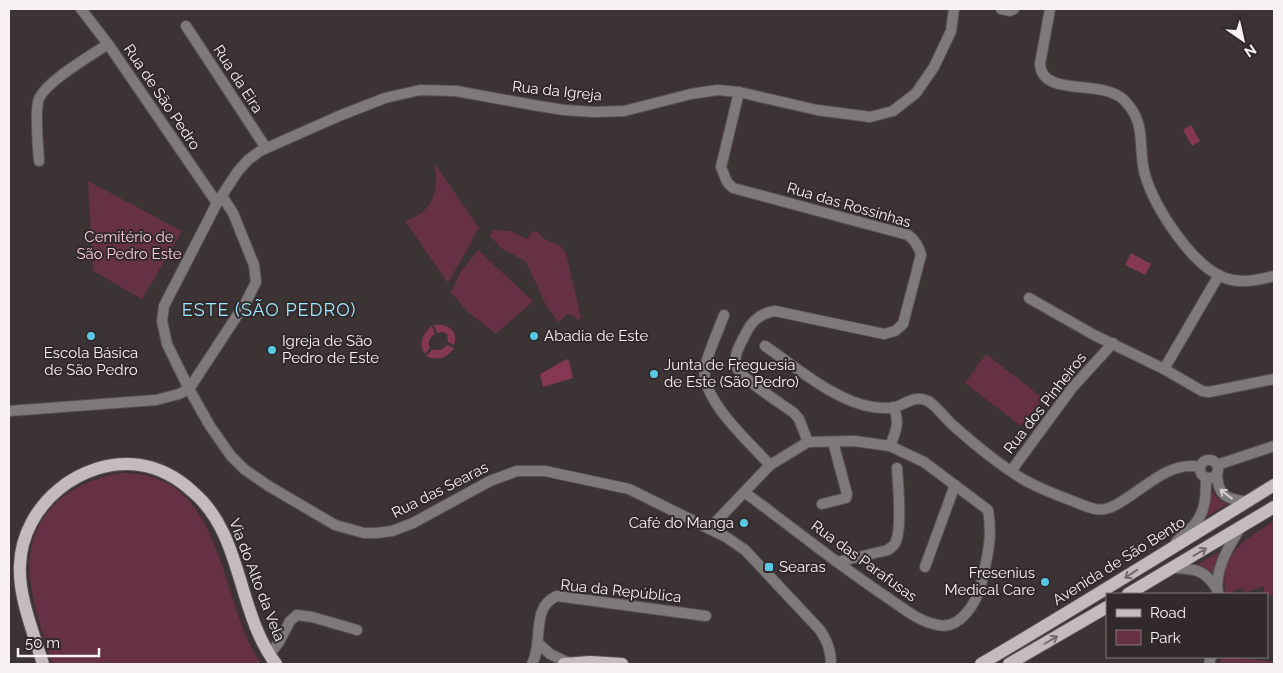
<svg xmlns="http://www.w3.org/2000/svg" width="1283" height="673" font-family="Raleway,sans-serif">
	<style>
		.green { fill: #663144 }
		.water { fill: #843854 }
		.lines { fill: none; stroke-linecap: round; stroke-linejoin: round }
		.minor-casing { stroke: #5a5254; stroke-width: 12 }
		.tertiary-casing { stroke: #5a5254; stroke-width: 12 }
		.primary-casing { stroke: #5a5254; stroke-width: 14 }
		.minor { stroke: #7e797a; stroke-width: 10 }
		.tertiary { stroke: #7e797a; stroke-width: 10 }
		.primary { stroke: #c5bbbe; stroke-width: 12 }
		.oneway { stroke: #d3cecf }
		.oneway2 { stroke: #746b6d }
		.poi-dot { fill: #59c8e5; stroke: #32292b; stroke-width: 2 }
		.labels { text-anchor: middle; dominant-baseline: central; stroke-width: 4; stroke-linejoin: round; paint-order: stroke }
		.street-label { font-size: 15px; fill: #f8f2f4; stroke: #32292b }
		.park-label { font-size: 15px; fill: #faccd9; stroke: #32292b }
		.poi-label { font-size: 15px; fill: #f8f2f4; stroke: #32292b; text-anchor: start }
		.quarter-label { font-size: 18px; letter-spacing: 1px; fill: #9ee9ff; stroke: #32292b }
	</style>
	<rect width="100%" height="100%" fill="#3c3335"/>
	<g class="green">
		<path d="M 435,164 L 479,228 L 448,283 L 405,221 C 433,213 439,191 435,164 Z"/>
		<polygon points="88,181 182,231 142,299 93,271"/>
		<polygon points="493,230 511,231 527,239 533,231 539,233 544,239 559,245 566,253 581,318 577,320 574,316 568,314 558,322 546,305 526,262 500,247 490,236"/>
		<polygon points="478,250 533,301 496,334 468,312 451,292 461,271"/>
		<polygon points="986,354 1043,398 1021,426 965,383"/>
		<path d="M 123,473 C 226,472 218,602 261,664 L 52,664 C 45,637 32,606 30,578 C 24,517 67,481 123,473 Z"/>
		<polygon points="1211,490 1219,500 1227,504 1205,518 1210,505"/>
		<path d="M 1274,521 L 1274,608 L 1273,595 L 1267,596 L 1267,594 L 1264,594 L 1264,586 L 1245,593 L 1242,588 L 1233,591 L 1234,594 L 1226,594 C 1217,554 1245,540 1274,521 Z"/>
		<polygon points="1219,552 1212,573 1197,565"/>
		<polygon points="1221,657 1234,657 1274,662 1274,664 1220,664"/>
	</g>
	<g class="water">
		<polygon points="1191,125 1200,141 1192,146 1183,130"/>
		<polygon points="1131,253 1151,264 1145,275 1125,265"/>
		<path d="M 434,325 C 448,323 459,331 454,345 L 448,342 L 447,334 L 443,332 L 437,333 Z"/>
		<path d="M 432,326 L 435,334 C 430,337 427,342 430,348 L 425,354 C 418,344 423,333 432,326 Z"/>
		<path d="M 447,345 L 454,348 C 448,358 437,361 426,356 L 432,350 L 441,350 Z"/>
		<polygon points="567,359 569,361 573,378 543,387 540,374"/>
	</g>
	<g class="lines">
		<defs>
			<g id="minor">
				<polyline points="81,9 108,44 217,203"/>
				<polyline points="1001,9 1010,11 1014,9"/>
				<path d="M 1050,9 L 1040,64 C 1042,98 1101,78 1124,100 C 1148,124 1137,147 1145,175 C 1155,208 1192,266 1225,278 C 1241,284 1258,280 1274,276"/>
				<polyline points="186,26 266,148"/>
				<path d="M 739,92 L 721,167 L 727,182 L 733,188 L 908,235 C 915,240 919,247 921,255 L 903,324 L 895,331 L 884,334 L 775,311 C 761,313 752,320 746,333 C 741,343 733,355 736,366 C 739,377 783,405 794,413 L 799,419 L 808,442"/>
				<path d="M 39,161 C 38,145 35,116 38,102 C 41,84 92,55 108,44"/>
				<polyline points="1029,298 1094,335 1164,369 1219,275"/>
				<path d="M 724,315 C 718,332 709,350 705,367 C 699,398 750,443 770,465"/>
				<path d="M 765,346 C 796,367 836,402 873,407 C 879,408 886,408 892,408 C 904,406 913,394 928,401 C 938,407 946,420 955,427 C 975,445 999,464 1021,478 C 1036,487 1054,494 1070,500 C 1078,503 1086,507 1095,509 C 1123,516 1160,457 1200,467"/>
				<polyline points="1164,369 1202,391 1209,392 1274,379"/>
				<polyline points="9,411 156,400 179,394 189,389 246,302 256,282 254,265 233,213 222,196"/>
				<path d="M 890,446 C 895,433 901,422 893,407"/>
				<circle cx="1209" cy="469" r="9"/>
				<polyline points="1217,465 1274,446"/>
				<polyline points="1011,471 1072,388 1113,343"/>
				<path d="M 1217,474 C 1218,497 1226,498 1247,502"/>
				<polyline points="822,504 846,498 847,494 833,442"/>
				<path d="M 709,529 L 770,465 L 808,442 L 854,441 L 890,446 L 924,462 L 988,510 C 993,538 987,558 981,585 C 976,603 960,630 938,625 C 919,622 903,608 888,598 C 838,565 792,527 744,492"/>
				<path d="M 1176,542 C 1182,535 1189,531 1194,525 C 1206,512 1206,494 1206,478"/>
				<path d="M 837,562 L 888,550 C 889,549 893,546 894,545 C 903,533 898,484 897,468"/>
				<polyline points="925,567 955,485"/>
				<path d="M 1173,568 C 1196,569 1204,569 1217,589"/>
				<path d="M 1218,594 C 1214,570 1228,548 1240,528"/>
				<polyline points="539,644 550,654 569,663"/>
				<polyline points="269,655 279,642 290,621 297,615 312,617 357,630"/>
				<path d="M 532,664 C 544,642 530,607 557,596 L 706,616"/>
				<polyline points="1209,664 1211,657"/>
			</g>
			<path id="tertiary" d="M 831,664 C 831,650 827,641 820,630 L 745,550 L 726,537 L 629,489 L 545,471 L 517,471 L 490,481 L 413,523 L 392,531 L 377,533 L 364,533 L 335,525 L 267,485 L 244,469 L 231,456 L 210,426 L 189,389 L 167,344 L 162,321 L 164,306 L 217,203 L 238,171 L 248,160 L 260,151 L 339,116 L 385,98 L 420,90 L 456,91 L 533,105 L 564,110 L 594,112 L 624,111 L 691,94 L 717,90 L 739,92 L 817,110 L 870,117 L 893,111 L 916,93 L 934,67 L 951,31 L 954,9"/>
			<g id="primary">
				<polyline points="1128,594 1274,507"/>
				<path d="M 43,664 C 34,634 18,596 20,565 C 22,505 81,457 140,465 C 160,468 179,479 193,492 C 243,534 237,613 276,664"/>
				<polyline points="564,664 590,662 622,664"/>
				<path d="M 981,664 C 1080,606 1177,545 1274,485"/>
				<polyline points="1009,664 1107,607"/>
			</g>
		</defs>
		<use href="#minor" class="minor-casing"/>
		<use href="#tertiary" class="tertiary-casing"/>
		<use href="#primary" class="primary-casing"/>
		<use href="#minor" class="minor"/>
		<use href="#tertiary" class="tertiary"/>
		<use href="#primary" class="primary"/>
	</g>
	<defs><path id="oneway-shaft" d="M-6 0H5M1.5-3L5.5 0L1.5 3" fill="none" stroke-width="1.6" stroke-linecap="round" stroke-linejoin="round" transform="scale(1.25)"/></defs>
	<use class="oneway" href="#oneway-shaft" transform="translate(1226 494) rotate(-142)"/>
	<g class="oneway2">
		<use href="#oneway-shaft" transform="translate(1200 552) rotate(-31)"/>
		<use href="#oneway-shaft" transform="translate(1131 574) rotate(147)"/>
		<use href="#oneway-shaft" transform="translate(1051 640) rotate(-30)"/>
	</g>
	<g class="poi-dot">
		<circle cx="91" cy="336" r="5"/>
		<circle cx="534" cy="336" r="5"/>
		<circle cx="272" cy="350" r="5"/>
		<circle cx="654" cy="374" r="5"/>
		<circle cx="744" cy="523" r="5"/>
		<rect x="764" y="562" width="10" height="10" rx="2.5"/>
		<circle cx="1045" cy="582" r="5"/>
	</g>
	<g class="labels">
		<g class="street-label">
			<text transform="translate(238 79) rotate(57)">Rua da Eira</text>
			<text transform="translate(557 91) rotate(6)">Rua da Igreja</text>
			<text transform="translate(162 97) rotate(56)">Rua de São Pedro</text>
			<text transform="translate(849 205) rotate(16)">Rua das Rossinhas</text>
			<text transform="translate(1045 403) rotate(-52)">Rua dos Pinheiros</text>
			<text transform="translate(440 490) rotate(-27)">Rua das Searas</text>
			<text transform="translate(864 561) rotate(36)">Rua das Parafusas</text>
			<text transform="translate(1119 561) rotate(-32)">Avenida de São Bento</text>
			<text transform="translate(257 580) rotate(69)">Via do Alto da Vela</text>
			<text transform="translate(621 591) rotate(6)">Rua da República</text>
		</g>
		<g class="park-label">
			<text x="129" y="237">Cemitério de<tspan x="129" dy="17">São Pedro Este</tspan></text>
		</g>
		<g class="poi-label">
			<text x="544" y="336">Abadia de Este</text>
			<text x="282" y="341">Igreja de São<tspan x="282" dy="17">Pedro de Este</tspan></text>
			<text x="91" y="353" text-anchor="middle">Escola Básica<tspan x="91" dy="17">de São Pedro</tspan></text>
			<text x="664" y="365">Junta de Freguesia<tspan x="664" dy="17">de Este (São Pedro)</tspan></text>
			<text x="734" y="523" text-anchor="end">Café do Manga</text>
			<text x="779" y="567">Searas</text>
			<text x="1035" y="573" text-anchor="end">Fresenius<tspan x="1035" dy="17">Medical Care</tspan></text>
		</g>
		<g class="quarter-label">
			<text x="269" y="309">ESTE (SÃO PEDRO)</text>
		</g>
	</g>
	<rect width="1283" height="673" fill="none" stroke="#f8f2f4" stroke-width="20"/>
	<rect x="1106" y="593" width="162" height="65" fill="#32292b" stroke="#81797b"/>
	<rect x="1116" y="609" width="25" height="8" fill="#c5bbbe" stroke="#81797b"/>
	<text x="1150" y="618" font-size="15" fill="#f8f2f4">Road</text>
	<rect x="1116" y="630" width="25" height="15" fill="#663144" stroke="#81797b"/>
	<text x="1150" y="643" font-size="15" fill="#f8f2f4">Park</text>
	<g transform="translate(1243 40) rotate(146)" stroke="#32292b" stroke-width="4" paint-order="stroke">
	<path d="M0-4L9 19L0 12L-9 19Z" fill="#f8f2f4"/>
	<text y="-8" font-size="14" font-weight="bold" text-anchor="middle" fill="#f8f2f4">N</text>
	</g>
	<path d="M18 648v8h81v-8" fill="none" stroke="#f8f2f4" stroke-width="2.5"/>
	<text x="25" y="648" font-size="15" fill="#f8f2f4" stroke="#32292b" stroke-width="4" paint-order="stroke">50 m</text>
</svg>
